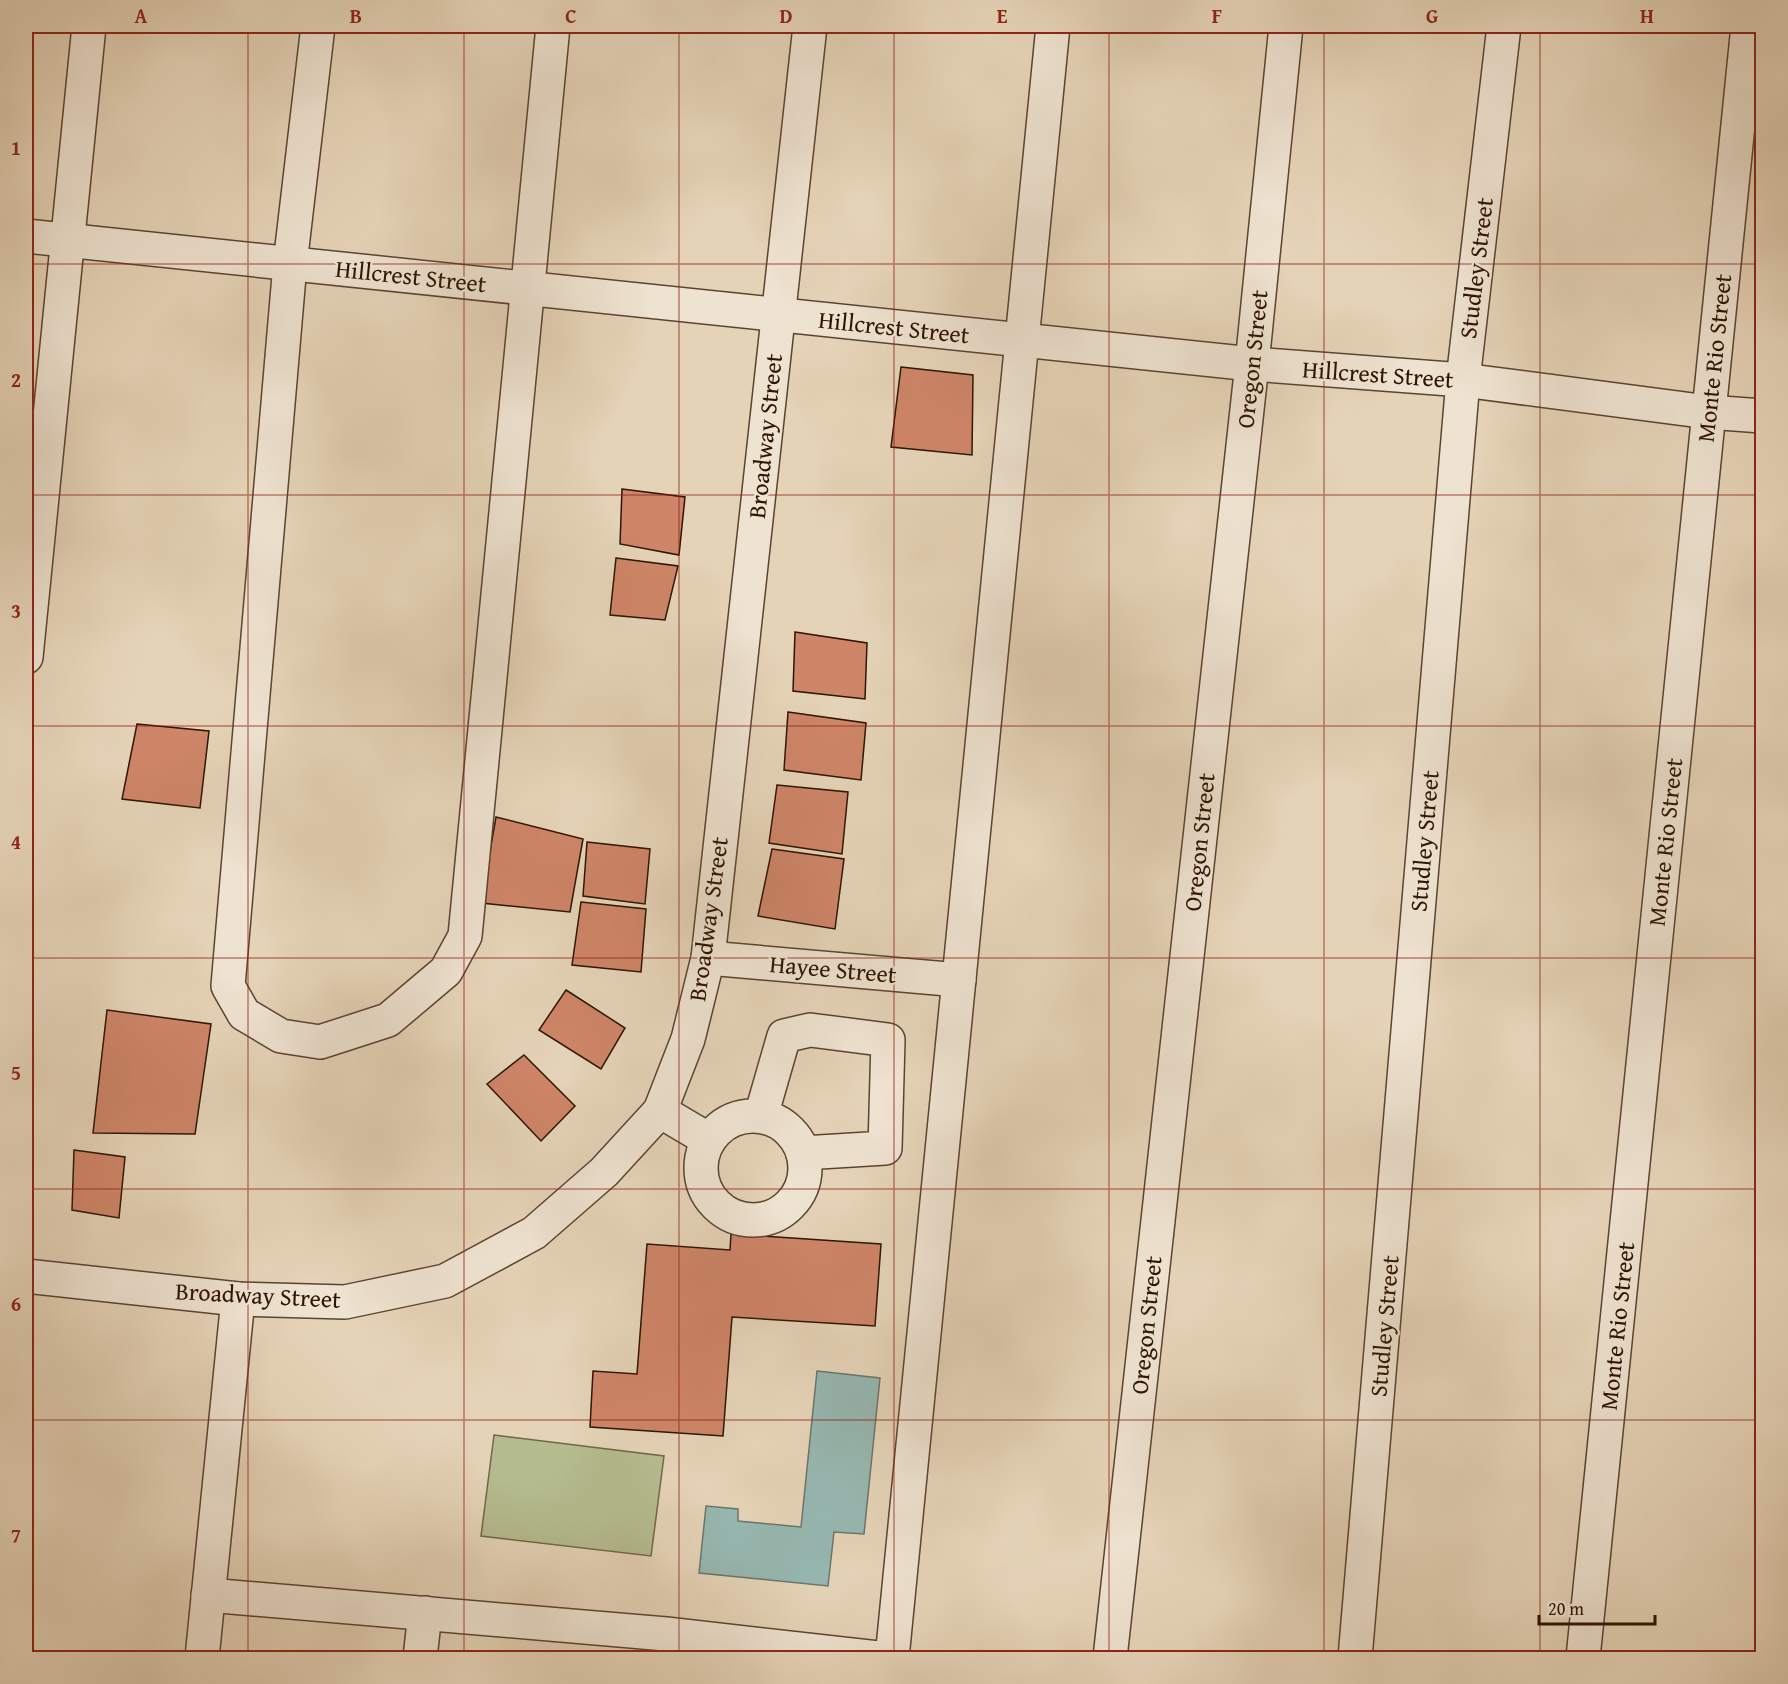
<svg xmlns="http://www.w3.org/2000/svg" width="1788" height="1684" font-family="'Gentium Book Plus',serif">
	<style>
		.green { fill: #b4bc8f; stroke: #706848; stroke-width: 1.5 }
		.water { fill: #96b7b0; stroke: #6c766a; stroke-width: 1.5 }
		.building { fill: #ce8568; stroke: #2d1502; stroke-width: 1.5 }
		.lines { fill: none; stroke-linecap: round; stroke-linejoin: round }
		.minor-casing { stroke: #5b442f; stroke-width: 36 }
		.minor { stroke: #eee2d0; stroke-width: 33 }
		.grid { fill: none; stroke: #8f2418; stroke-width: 1.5; stroke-opacity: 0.55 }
		.labels { text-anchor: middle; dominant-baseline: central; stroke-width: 4.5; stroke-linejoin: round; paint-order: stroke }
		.street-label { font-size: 24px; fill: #2d1502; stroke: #eee2d0 }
		.neatline { fill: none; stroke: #8f2418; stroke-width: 2 }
		.grid-label { font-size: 20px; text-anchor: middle; font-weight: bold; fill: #8f2418 }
	</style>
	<rect width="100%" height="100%" fill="#e5d3b7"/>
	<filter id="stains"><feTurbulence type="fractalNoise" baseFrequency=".00333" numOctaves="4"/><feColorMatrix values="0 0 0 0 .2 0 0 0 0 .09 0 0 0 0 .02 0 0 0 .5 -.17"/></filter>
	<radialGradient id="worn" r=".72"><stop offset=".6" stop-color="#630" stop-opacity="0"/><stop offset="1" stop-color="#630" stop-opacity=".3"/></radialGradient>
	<polygon class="green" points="494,1435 664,1456 651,1556 481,1536"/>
	<polygon class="water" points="817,1371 880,1378 864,1534 834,1532 828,1586 699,1573 706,1506 738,1509 738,1521 801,1527"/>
	<g class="building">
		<polygon points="901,367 973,375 972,455 891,447"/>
		<polygon points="622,489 685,497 679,555 620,544"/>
		<polygon points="616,558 678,566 665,620 610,615"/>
		<polygon points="795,632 867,643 865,699 793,691"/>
		<polygon points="788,712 866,723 861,780 784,770"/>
		<polygon points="137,724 209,731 200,808 122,799"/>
		<polygon points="777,785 848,792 842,854 769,843"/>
		<polygon points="496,817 583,839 570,912 481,903"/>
		<polygon points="587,842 650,849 645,904 583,896"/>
		<polygon points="772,849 844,859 835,929 758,916"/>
		<polygon points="581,902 646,909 641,972 572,965"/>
		<polygon points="566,990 625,1028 601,1069 539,1030"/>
		<polygon points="107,1010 211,1024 195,1134 93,1133"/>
		<polygon points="524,1055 575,1106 541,1141 487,1084"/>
		<polygon points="74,1150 125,1157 119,1218 72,1210"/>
		<polygon points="731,1234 881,1244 875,1326 732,1317 723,1436 590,1427 593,1371 637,1374 647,1244 730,1250"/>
	</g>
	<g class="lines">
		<defs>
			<g id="minor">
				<polyline points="318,26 290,264 228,986 244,1014 281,1036 320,1042 388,1020 446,971 465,936 553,26"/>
				<polyline points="26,236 1252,364 1463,380 1708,412 1762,416"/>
				<polyline points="26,657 89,26"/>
				<polyline points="708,958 959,980"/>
				<polyline points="660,1111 709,1140"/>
				<polyline points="761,1116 784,1036 810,1030 888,1040 885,1148 803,1153"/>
				<circle cx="753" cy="1168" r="52"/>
				<polyline points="26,1276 238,1299 345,1302 445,1281 534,1233 604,1172 660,1111 688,1039 708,958 810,26"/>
				<polyline points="208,1595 666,1634 878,1658"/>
				<polyline points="202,1658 238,1299"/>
				<polyline points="420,1658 425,1613"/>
				<polyline points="892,1658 1053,26"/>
				<polyline points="1110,1658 1252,364 1286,26"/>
				<polyline points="1355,1658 1463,380 1504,26"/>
				<polyline points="1583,1658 1748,26"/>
			</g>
		</defs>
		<use href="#minor" class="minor-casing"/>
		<use href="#minor" class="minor"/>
	</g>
	<path class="grid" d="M 248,26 L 248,1658M 464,26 L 464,1658M 679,26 L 679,1658M 894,26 L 894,1658M 1109,26 L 1109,1658M 1324,26 L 1324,1658M 1540,26 L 1540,1658M 26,264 L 1762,264M 26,495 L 1762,495M 26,726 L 1762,726M 26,958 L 1762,958M 26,1189 L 1762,1189M 26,1420 L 1762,1420"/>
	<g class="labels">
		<g class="street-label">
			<text transform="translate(1476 268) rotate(-83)">Studley Street</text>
			<text transform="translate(411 276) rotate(6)">Hillcrest Street</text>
			<text transform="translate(894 327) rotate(6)">Hillcrest Street</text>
			<text transform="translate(1714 358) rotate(-84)">Monte Rio Street</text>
			<text transform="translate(1252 359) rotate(-84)">Oregon Street</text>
			<text transform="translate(1378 374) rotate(4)">Hillcrest Street</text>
			<text transform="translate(765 436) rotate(-84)">Broadway Street</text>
			<text transform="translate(1424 841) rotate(-85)">Studley Street</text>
			<text transform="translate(1199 842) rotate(-84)">Oregon Street</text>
			<text transform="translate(1665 842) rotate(-84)">Monte Rio Street</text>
			<text transform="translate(708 919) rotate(-82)">Broadway Street</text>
			<text transform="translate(833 969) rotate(5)">Hayee Street</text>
			<text transform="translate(258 1295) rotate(3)">Broadway Street</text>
			<text transform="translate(1146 1325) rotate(-84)">Oregon Street</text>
			<text transform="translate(1384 1326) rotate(-85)">Studley Street</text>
			<text transform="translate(1617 1326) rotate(-84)">Monte Rio Street</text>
		</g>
	</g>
	<rect width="1788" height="1684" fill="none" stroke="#e5d3b7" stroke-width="66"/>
	<path d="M1539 1615v9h116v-9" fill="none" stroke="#2d1502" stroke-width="3"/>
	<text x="1548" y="1615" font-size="18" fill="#2d1502" stroke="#eee2d0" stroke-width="4.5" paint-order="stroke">20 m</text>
	<rect x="33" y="33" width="1722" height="1618" class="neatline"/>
	<g class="grid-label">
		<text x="141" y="23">A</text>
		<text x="356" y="23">B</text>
		<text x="571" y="23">C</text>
		<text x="786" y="23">D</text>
		<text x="1002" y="23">E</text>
		<text x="1217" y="23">F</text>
		<text x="1432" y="23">G</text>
		<text x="1647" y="23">H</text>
		<text x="16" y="155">1</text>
		<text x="16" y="387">2</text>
		<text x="16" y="618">3</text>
		<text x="16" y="849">4</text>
		<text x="16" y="1080">5</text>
		<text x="16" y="1311">6</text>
		<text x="16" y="1542">7</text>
	</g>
	<rect width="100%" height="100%" filter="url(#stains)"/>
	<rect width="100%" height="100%" fill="url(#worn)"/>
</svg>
